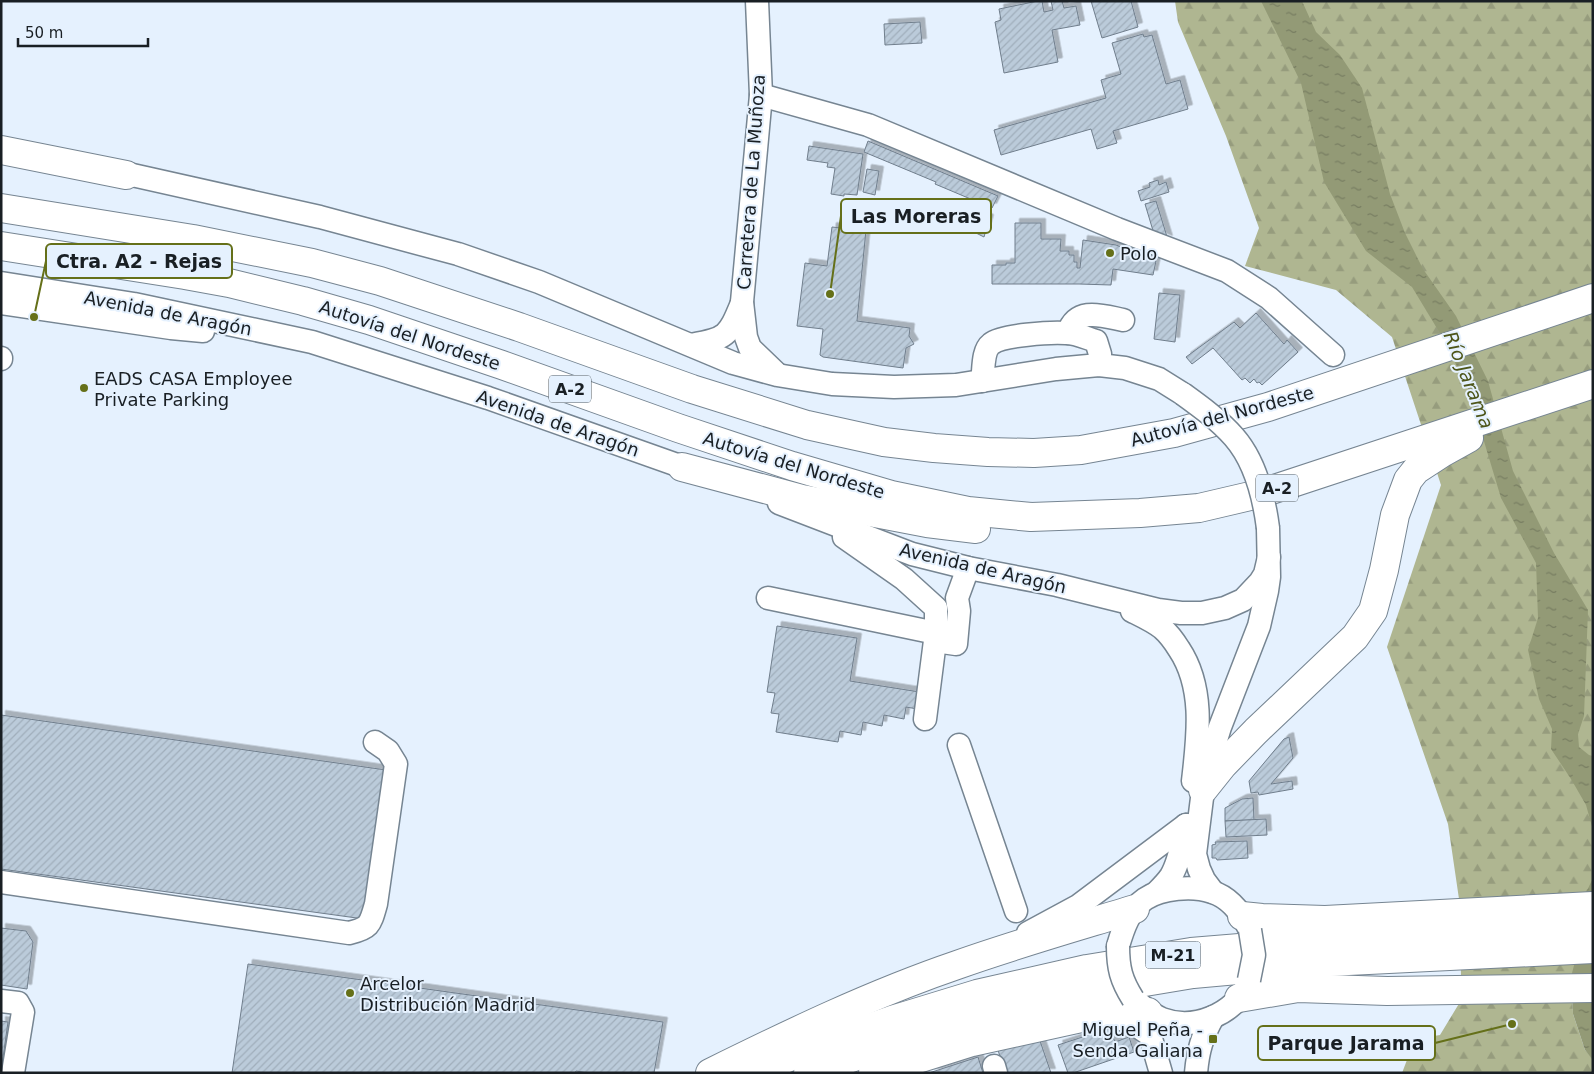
<svg xmlns="http://www.w3.org/2000/svg" width="1594" height="1074" font-family="'DejaVu Sans',sans-serif">
	<style>
		.forest { fill: url(#forest-firs) }
		.water { fill: url(#water-ripples) }
		.building { fill: url(#building-hatch); stroke: #707e8c; filter: url(#shadow) }
		.lines { fill: none; stroke-linecap: round; stroke-linejoin: round }
		.minor-casing { stroke: #768592; stroke-width: 25 }
		.highway-casing { stroke: #768592; stroke-width: 30 }
		.minor { stroke: #fff; stroke-width: 22 }
		.highway { stroke: #fff; stroke-width: 28 }
		.minor-bridge-casing { stroke: #768592; stroke-width: 25; stroke-linecap: butt }
		.minor-bridge { stroke: #fff; stroke-width: 22 }
		.poi-dot { fill: #657019; stroke: #e5f1fe; stroke-width: 2 }
		.labels { text-anchor: middle; dominant-baseline: central; stroke-width: 4; stroke-linejoin: round; paint-order: stroke }
		.shield { fill: #e5f1fe; stroke: #565e65; stroke-width: 1 }
		.shield-label { font-size: 16px; font-weight: bold; fill: #191f24 }
		.street-label { font-size: 18px; fill: #191f24; stroke: #e5f1fe }
		.poi-label { font-size: 18px; fill: #191f24; stroke: #e5f1fe; text-anchor: start }
		.water-label { font-size: 19px; font-style: italic; fill: #4d5519; stroke: #e5f1fe }
		.leader { fill: none; stroke: #657019; stroke-width: 2 }
		.callout-dot { fill: #657019; stroke: #e5f1fe; stroke-width: 2 }
		.callout { fill: #e5f1fe; stroke: #657019; stroke-width: 2 }
		.callout-label { font-size: 19px; text-anchor: middle; font-weight: bold; fill: #191f24 }
	</style>
	<defs>
		<pattern id="forest-firs" width="22" height="20" patternUnits="userSpaceOnUse" patternTransform="scale(1.25)"><rect width="22" height="20" fill="#afb691"/><path d="M5 1l3.5 6h-7zM16 11l3.5 6h-7z" fill="#969c7d"/></pattern>
		<pattern id="water-ripples" width="26" height="14" patternUnits="userSpaceOnUse" patternTransform="scale(1.25)"><rect width="26" height="14" fill="#939a76"/><path d="M2 4q2-2 4 0t4 0M15 11q2-2 4 0t4 0" fill="none" stroke="#777d61"/></pattern>
		<pattern id="building-hatch" width="6" height="6" patternUnits="userSpaceOnUse" patternTransform="scale(1.25)"><rect width="6" height="6" fill="#bbcbda"/><path d="M-1 1l2-2M0 6l6-6M5 7l2-2" fill="none" stroke="#a0aebb"/></pattern>
		<filter id="shadow"><feDropShadow dx="4.5" dy="-4.5" stdDeviation="0" flood-color="#0004"/></filter>
	</defs>
	<rect width="100%" height="100%" fill="#e5f1fe"/>
	<polygon class="forest" points="1175,1 1593,1 1593,967 1572,973 1573,1014 1585,1050 1593,1059 1593,1073 1402,1073 1415,1039 1440,1035 1460,1002 1461,976 1459,899 1448,824 1387,647 1441,485 1392,337 1336,290 1245,266 1259,228 1226,136 1178,22"/>
	<g class="water">
		<polygon points="1261,1 1302,1 1316,32 1340,55 1362,88 1390,194 1405,233 1423,269 1456,316 1488,381 1513,471 1554,553 1588,610 1584,716 1578,734 1579,747 1589,755 1593,756 1593,830 1586,805 1571,779 1551,749 1552,729 1539,699 1528,650 1538,618 1536,563 1501,498 1468,388 1441,335 1412,287 1366,251 1324,182 1301,83"/>
		<polygon points="1593,878 1593,1059 1592,1059 1585,1050 1573,1014 1572,973 1586,920 1582,901"/>
	</g>
	<g class="building">
		<polygon points="1038,1 1042,1 1044,12 1053,10 1051,1 1062,1 1064,8 1076,6 1080,25 1052,30 1058,62 1004,73 995,22 1001,20 999,9"/>
		<polygon points="1091,1 1131,1 1138,27 1102,38"/>
		<polygon points="920,22 922,43 885,45 884,24"/>
		<polygon points="1143,34 1144,37 1152,35 1166,84 1180,80 1188,109 1113,131 1117,143 1097,149 1091,129 1001,155 994,130 1106,98 1101,80 1121,74 1112,43"/>
		<polygon points="868,141 998,196 992,208 935,184 936,182 864,152"/>
		<polygon points="809,146 863,154 857,195 844,194 844,196 831,194 835,168 827,167 828,163 807,160"/>
		<polygon points="867,169 879,171 875,195 863,192"/>
		<polygon points="1158,180 1159,185 1166,182 1169,192 1141,201 1138,191 1150,187 1149,183"/>
		<polygon points="1156,201 1168,240 1154,234 1145,204"/>
		<polygon points="967,208 989,219 984,237 960,225"/>
		<polygon points="842,215 858,217 856,229 866,230 857,321 910,328 909,336 914,344 906,348 903,368 823,357 820,355 823,329 797,326 805,263 827,266 832,227 841,228"/>
		<polygon points="1015,223 1041,223 1041,239 1061,239 1060,251 1069,251 1069,255 1074,255 1074,262 1077,262 1077,268 1080,268 1083,240 1116,245 1156,261 1153,275 1113,269 1111,285 1079,284 992,284 992,265 1006,265 1006,263 1015,263"/>
		<polygon points="1159,293 1180,295 1175,342 1154,339"/>
		<polygon points="1256,313 1284,344 1287,340 1298,352 1262,385 1259,382 1257,383 1254,379 1250,383 1245,378 1242,380 1213,348 1192,364 1186,357 1234,322 1240,328"/>
		<polygon points="777,626 857,638 850,681 926,693 923,710 906,707 904,719 884,715 882,726 863,722 861,735 840,731 838,742 776,732 779,714 771,713 775,693 767,692"/>
		<polygon points="1,715 386,770 364,919 1,869"/>
		<polygon points="1289,737 1293,758 1271,784 1292,781 1293,789 1259,795 1258,792 1251,793 1249,781 1284,739"/>
		<polygon points="1253,798 1254,820 1225,821 1225,808 1242,799"/>
		<polygon points="1266,819 1267,835 1226,837 1225,821"/>
		<polygon points="1247,841 1248,858 1217,860 1216,858 1212,858 1212,845 1216,844 1215,842"/>
		<polygon points="1,928 26,931 33,942 27,989 1,985"/>
		<polygon points="248,964 663,1022 654,1073 588,1073 576,1071 575,1073 232,1073"/>
		<polygon points="1,1021 8,1022 1,1072"/>
		<polygon points="1110,1028 1115,1042 1129,1037 1134,1052 1073,1073 1068,1073 1058,1045"/>
		<polygon points="1038,1035 1051,1073 1005,1073 998,1050"/>
		<polygon points="978,1057 983,1073 929,1073"/>
	</g>
	<g class="lines">
		<defs>
			<g id="minor">
				<polyline points="757,1 761,95 742,302 746,337 750,348 777,374"/>
				<polyline points="761,95 868,125 1117,229 1227,271 1269,298 1333,355"/>
				<polyline points="110,170 320,217 458,254 539,282 733,363 777,375 832,384 894,387 956,385 1056,369 1099,365 1125,368 1159,379 1183,394"/>
				<polyline points="1,283 134,304 312,342 488,398 697,472"/>
				<polyline points="1,303 171,328 203,331"/>
				<path d="M 1068,333 C 1077,306 1103,316 1123,320"/>
				<path d="M 691,345 C 727,338 728,337 742,303"/>
				<polyline points="1,358 1,359"/>
				<path d="M 982,381 C 984,371 982,351 991,344 C 1002,335 1051,332 1066,333 C 1076,333 1086,338 1096,341 L 1100,354 L 1099,365"/>
				<polyline points="779,503 912,554 968,568 1057,585 1158,610 1181,613 1202,613 1225,608 1243,600 1260,582 1265,574 1269,557"/>
				<polyline points="844,537 904,579 936,608 936,633 925,719"/>
				<polyline points="768,598 936,633"/>
				<path d="M 1132,611 C 1142,616 1153,621 1162,628 C 1169,634 1174,641 1179,649 C 1205,688 1198,737 1193,781"/>
				<polyline points="935,641 956,644 959,611 957,598 968,568"/>
				<polyline points="959,745 1016,911"/>
				<path d="M 1,882 L 349,933 C 370,928 370,925 376,904 L 396,764 L 388,751 L 375,742"/>
				<path d="M 1157,892 C 1162,887 1167,882 1171,876 C 1180,861 1182,842 1186,825"/>
				<polyline points="1213,892 1204,880 1199,869 1195,854 1202,798 1211,756 1220,727 1259,626 1267,591 1269,577 1268,528"/>
				<polyline points="1028,933 1078,906 1186,825"/>
				<path d="M 1118,946 C 1123,929 1129,910 1145,899 C 1161,888 1193,885 1212,892 C 1229,897 1242,914 1250,930"/>
				<polyline points="1,1001 18,1003 23,1012 13,1073"/>
				<path d="M 1136,1001 C 1144,1008 1152,1015 1162,1019 C 1194,1031 1233,1015 1248,984"/>
				<polyline points="1110,1017 1130,1021 1150,1035 1161,1073"/>
				<polyline points="994,1066 996,1073"/>
				<path d="M 1196,1073 C 1198,1050 1202,1037 1213,1017"/>
			</g>
			<g id="highway">
				<polyline points="1,150 126,175"/>
				<polyline points="1,208 193,239 312,263 380,281 519,327 692,389 807,425 884,442 934,448 988,452 1034,453 1081,450 1174,433 1268,407 1593,298"/>
				<polyline points="1,246 185,275 229,283 303,301 369,320 502,365 678,428 792,466 891,495 968,511 1031,517 1140,513 1199,508 1259,494 1593,384"/>
				<polyline points="682,467 802,499 927,523 976,529"/>
				<polyline points="1203,790 1223,765 1256,731 1355,637 1373,611 1384,570 1395,515 1408,480 1416,470 1442,453 1469,438"/>
				<polyline points="1242,916 1262,918 1325,920 1593,906"/>
				<polyline points="1239,998 1298,988 1387,991 1593,988"/>
				<path d="M 710,1073 C 791,1033 872,994 957,965 C 1016,944 1076,927 1135,909"/>
				<polyline points="753,1073 803,1051 892,1020 977,994 1087,969 1191,952 1324,941 1593,928"/>
				<polyline points="808,1073 900,1041 985,1015 1091,991 1193,974 1328,962 1593,949"/>
				<polyline points="873,1073 972,1042 1090,1016 1148,1012"/>
			</g>
		</defs>
		<use href="#minor" class="minor-casing"/>
		<use href="#highway" class="highway-casing"/>
		<use href="#minor" class="minor"/>
		<use href="#highway" class="highway"/>
		<defs>
			<g id="minor-bridge">
				<path d="M 1183,394 C 1201,407 1219,420 1234,437 C 1255,461 1264,497 1268,528"/>
				<path d="M 1118,946 C 1118,968 1121,980 1133,999"/>
				<polyline points="1249,980 1254,955 1250,930"/>
			</g>
		</defs>
		<use href="#minor-bridge" class="minor-bridge-casing"/>
		<use href="#minor-bridge" class="minor-bridge"/>
	</g>
	<g class="poi-dot">
		<circle cx="1110" cy="253" r="5"/>
		<circle cx="84" cy="388" r="5"/>
		<circle cx="350" cy="993" r="5"/>
		<rect x="1208" y="1034" width="10" height="10" rx="2.5"/>
	</g>
	<g class="labels">
		<g class="shield">
			<rect x="549" y="375.5" width="42" height="27" rx="4"/>
			<rect x="1256" y="474.5" width="42" height="27" rx="4"/>
			<rect x="1145.5" y="941.5" width="55" height="27" rx="4"/>
		</g>
		<g class="shield-label">
			<text x="570" y="389">A-2</text>
			<text x="1277" y="488">A-2</text>
			<text x="1173" y="955">M-21</text>
		</g>
		<g class="street-label">
			<text transform="translate(751 182) rotate(-86)">Carretera de La Muñoza</text>
			<text transform="translate(168 313) rotate(11)">Avenida de Aragón</text>
			<text transform="translate(410 335) rotate(18)">Autovía del Nordeste</text>
			<text transform="translate(1222 416) rotate(-15)">Autovía del Nordeste</text>
			<text transform="translate(558 423) rotate(19)">Avenida de Aragón</text>
			<text transform="translate(794 465) rotate(17)">Autovía del Nordeste</text>
			<text transform="translate(983 568) rotate(13)">Avenida de Aragón</text>
		</g>
		<g class="poi-label">
			<text x="1120" y="253">Polo</text>
			<text x="94" y="378">EADS CASA Employee<tspan x="94" dy="21">Private Parking</tspan></text>
			<text x="360" y="983">Arcelor<tspan x="360" dy="21">Distribución Madrid</tspan></text>
			<text x="1203" y="1029" text-anchor="end">Miguel Peña -<tspan x="1203" dy="21">Senda Galiana</tspan></text>
		</g>
		<g class="water-label">
			<text transform="translate(1469 380) rotate(68)">Río Jarama</text>
		</g>
	</g>
	<path class="leader" d="M830 294L841 216M34 317L46 261M1512 1024L1435 1043"/>
	<g class="callout-dot">
		<circle cx="830" cy="294" r="5"/>
		<circle cx="34" cy="317" r="5"/>
		<circle cx="1512" cy="1024" r="5"/>
	</g>
	<g class="callout">
		<rect x="841" y="199" width="150" height="34" rx="5"/>
		<rect x="46" y="244" width="186" height="34" rx="5"/>
		<rect x="1258" y="1026" width="177" height="34" rx="5"/>
	</g>
	<g class="callout-label">
		<text x="916" y="223">Las Moreras</text>
		<text x="139" y="268">Ctra. A2 - Rejas</text>
		<text x="1346" y="1050">Parque Jarama</text>
	</g>
	<rect width="1594" height="1074" fill="none" stroke="#191f24" stroke-width="5"/>
	<path d="M18 38v8h130v-8" fill="none" stroke="#191f24" stroke-width="2.5"/>
	<text x="25" y="38" font-size="15" fill="#191f24" stroke="#e5f1fe" stroke-width="4" paint-order="stroke">50 m</text>
</svg>
